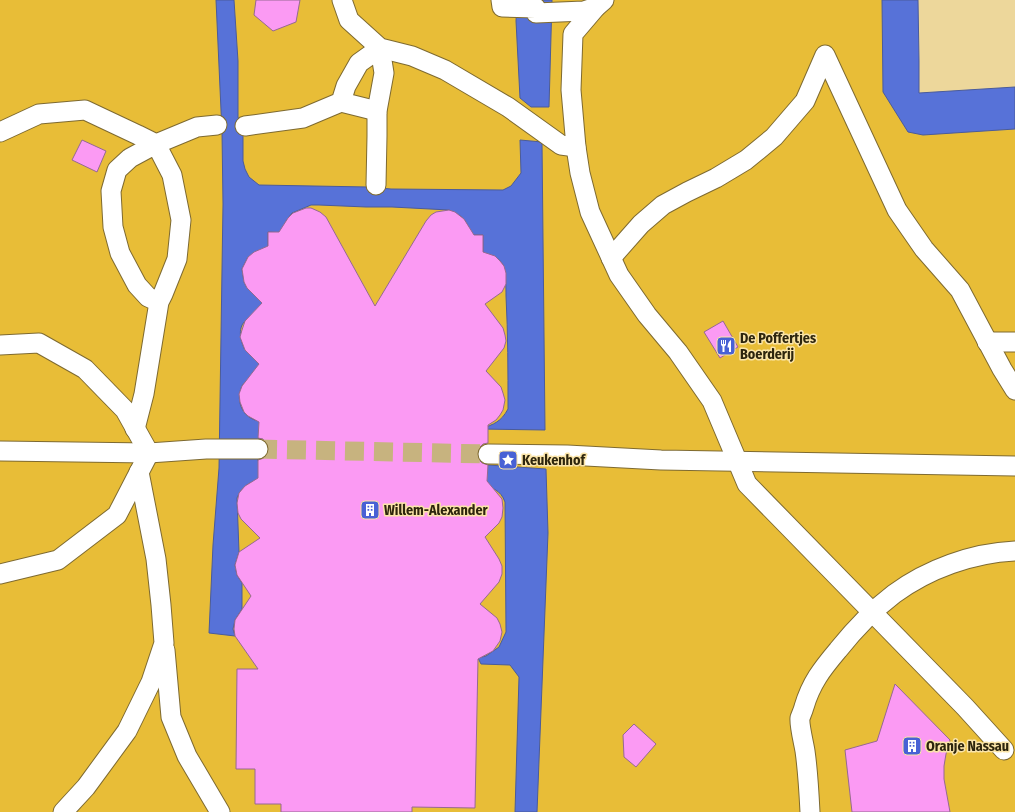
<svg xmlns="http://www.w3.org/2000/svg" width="1015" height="812" font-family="'Fira Sans Condensed',sans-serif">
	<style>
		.green { fill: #e8bd37 }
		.water { fill: #5772d8; stroke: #4a5b9b }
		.building { fill: #fb9af3; stroke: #956991 }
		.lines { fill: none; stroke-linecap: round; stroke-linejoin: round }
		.pedestrian-tunnel { stroke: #c7b37f; stroke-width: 19; stroke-dasharray: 19 10; stroke-linecap: butt }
		.pedestrian-casing { stroke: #7e6a31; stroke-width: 21 }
		.pedestrian { stroke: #fff; stroke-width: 19 }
		.labels { text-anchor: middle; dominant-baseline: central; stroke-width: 3; stroke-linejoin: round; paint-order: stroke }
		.poi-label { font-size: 14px; font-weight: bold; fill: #2d250d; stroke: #fae4a8; text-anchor: start }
	</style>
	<rect width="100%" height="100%" fill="#edd79b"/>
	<polygon class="green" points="0,0 898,0 900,109 1015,104 1015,812 0,812"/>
	<g class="water">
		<path d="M 216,0 L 234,0 L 238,61 L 238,117 L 243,133 L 243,161 L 245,169 L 249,177 L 259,185 L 368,187 L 391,189 L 503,190 L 511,186 L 521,173 L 520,140 L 542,142 L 545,430 L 481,429 C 494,424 501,422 508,409 C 508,371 508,334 506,296 C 506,289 506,271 503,265 C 499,257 491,255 483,253 L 483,235 L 470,235 L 468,226 L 464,219 L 459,215 L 449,210 L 392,207 L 366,207 L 319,205 L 311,205 L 292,213 L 286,221 L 283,233 L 268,232 L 268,249 L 248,257 L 242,269 L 244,282 L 247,288 L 260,297 L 266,311 C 262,313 248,319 245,321 C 237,329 241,342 245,350 L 265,360 C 262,364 259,370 256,373 C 252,378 246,379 242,386 C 237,396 239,410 249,417 C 253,420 258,421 263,422 L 263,439 L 258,439 L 258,461 L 262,461 L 262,479 C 249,482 242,486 237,498 L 239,552 L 235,565 L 237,575 L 242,583 L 242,609 L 235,620 L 233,629 L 235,636 L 209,633 L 213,545 L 219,468 L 223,204 L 222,132 Z"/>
		<polygon points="517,0 552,0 549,107 531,107 520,98 516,21"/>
		<polygon points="882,0 918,0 919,61 919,93 1015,87 1015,129 923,135 908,132 883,92"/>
		<path d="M 488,465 L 546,469 L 548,533 L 537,812 L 515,812 L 519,677 L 510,665 L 481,664 L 478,658 L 486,656 L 499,647 L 506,632 L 505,502 C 501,490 491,487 480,484 Z"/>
	</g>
	<g class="building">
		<polygon points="256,0 300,0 296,22 273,31 254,15"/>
		<polygon points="82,140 106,151 97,172 72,160"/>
		<polygon points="306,208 311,208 320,212 326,217 375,306 426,221 431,215 436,212 449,210 455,212 464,219 474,235 483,235 483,252 495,256 500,261 504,266 506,273 506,284 502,292 485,304 503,328 505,335 506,341 504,348 486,371 501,387 503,393 505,400 503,410 500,415 496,420 488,425 488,443 483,444 479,448 477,454 478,459 482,463 488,465 487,481 502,499 503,508 502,517 499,523 485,537 499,559 502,566 502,574 499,582 480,604 497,618 500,624 502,632 500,641 493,651 478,659 475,808 412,807 412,812 281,812 281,804 255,804 255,769 236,769 237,669 258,669 235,636 234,629 235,620 251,596 237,575 235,565 239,552 260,538 241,519 238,513 237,503 239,493 245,486 258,478 258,460 264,458 268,454 269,449 267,443 263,439 258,438 259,422 248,416 244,412 240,402 239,394 242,386 259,364 245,350 240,337 242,330 245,321 262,303 247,288 244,282 242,269 248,257 254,252 268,246 268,232 279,232 288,218 293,213"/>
		<polygon points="723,321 738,347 720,358 704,332"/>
		<polygon points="895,684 950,740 946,754 944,766 944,779 950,812 852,812 845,750 877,741"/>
		<polygon points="634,724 656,744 636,767 624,757 623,735"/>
	</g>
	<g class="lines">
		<polyline class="pedestrian-tunnel" points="258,449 488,454"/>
		<defs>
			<g id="pedestrian">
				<polyline points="342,0 349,20 380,48 412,56 445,70 508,107 561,145 576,147"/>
				<polyline points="501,0 502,7 536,8 536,13 584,11 596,7"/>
				<polyline points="604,0 596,7 573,34 571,90 576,147 580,173 590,212 619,275 647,315 678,352 712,401 747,484 965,707 1004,750"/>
				<polyline points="341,102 377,111"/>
				<polyline points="245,126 303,118 341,102 346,86 359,63 380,48 384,73 377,111 377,136 376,185"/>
				<polyline points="0,132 39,114 85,110 138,135 156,144 197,127 217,125"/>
				<polyline points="611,258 641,224 663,205 687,192 716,178 746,160 774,137 805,101 825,55 897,210 924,249 960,290 1002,369 1015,390"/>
				<polyline points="987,342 1015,342"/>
				<polyline points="0,345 39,343 85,369 125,410 149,453 117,515 58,560 0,574"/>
				<polyline points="135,429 144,394 159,302 163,294 177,259 181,220 172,175 156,144 130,158 117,170 111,191 113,227 120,253 137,285 148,297 159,302"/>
				<polyline points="0,451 149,453 206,449 258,449"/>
				<polyline points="488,454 567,455 661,460 1015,466"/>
				<polyline points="165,650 171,717 187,756 220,812"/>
				<polyline points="63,812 86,787 127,731 151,682 164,643 161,605 156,559 139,472"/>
				<path d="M 810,812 C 809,792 808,772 805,751 C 804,744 799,725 800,718 C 801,715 803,711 804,707 C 811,683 822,669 838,650 C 854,630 873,610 894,594 C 928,569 972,553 1015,551"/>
			</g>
		</defs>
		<use href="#pedestrian" class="pedestrian-casing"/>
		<use href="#pedestrian" class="pedestrian"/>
	</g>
	<defs>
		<symbol id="restaurant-square" viewBox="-11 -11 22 22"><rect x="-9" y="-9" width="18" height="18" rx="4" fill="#4861d5" stroke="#fae4a8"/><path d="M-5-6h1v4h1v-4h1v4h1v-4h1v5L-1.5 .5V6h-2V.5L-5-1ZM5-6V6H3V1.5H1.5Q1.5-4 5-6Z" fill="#fff"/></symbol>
		<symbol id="sight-square" viewBox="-11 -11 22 22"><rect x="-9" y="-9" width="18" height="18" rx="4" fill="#4861d5" stroke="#fae4a8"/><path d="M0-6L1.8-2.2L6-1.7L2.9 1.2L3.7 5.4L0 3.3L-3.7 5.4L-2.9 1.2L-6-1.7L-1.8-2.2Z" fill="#fff"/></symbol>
		<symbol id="building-square" viewBox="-11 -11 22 22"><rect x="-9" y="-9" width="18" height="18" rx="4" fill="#4861d5" stroke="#fae4a8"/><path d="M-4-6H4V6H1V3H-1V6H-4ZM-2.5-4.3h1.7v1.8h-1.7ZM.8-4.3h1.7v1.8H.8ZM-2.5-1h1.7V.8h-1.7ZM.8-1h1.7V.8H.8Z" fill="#fff"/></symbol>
	</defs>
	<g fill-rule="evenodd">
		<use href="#restaurant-square" x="715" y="335" width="22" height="22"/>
		<use href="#sight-square" x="497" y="449" width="22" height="22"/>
		<use href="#building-square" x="359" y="499" width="22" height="22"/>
		<use href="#building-square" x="901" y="735" width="22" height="22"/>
	</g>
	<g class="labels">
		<g class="poi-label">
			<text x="740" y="338">De Poffertjes<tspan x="740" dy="16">Boerderij</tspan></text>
			<text x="522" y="460">Keukenhof</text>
			<text x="384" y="510">Willem-Alexander</text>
			<text x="926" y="746">Oranje Nassau</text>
		</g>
	</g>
</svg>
